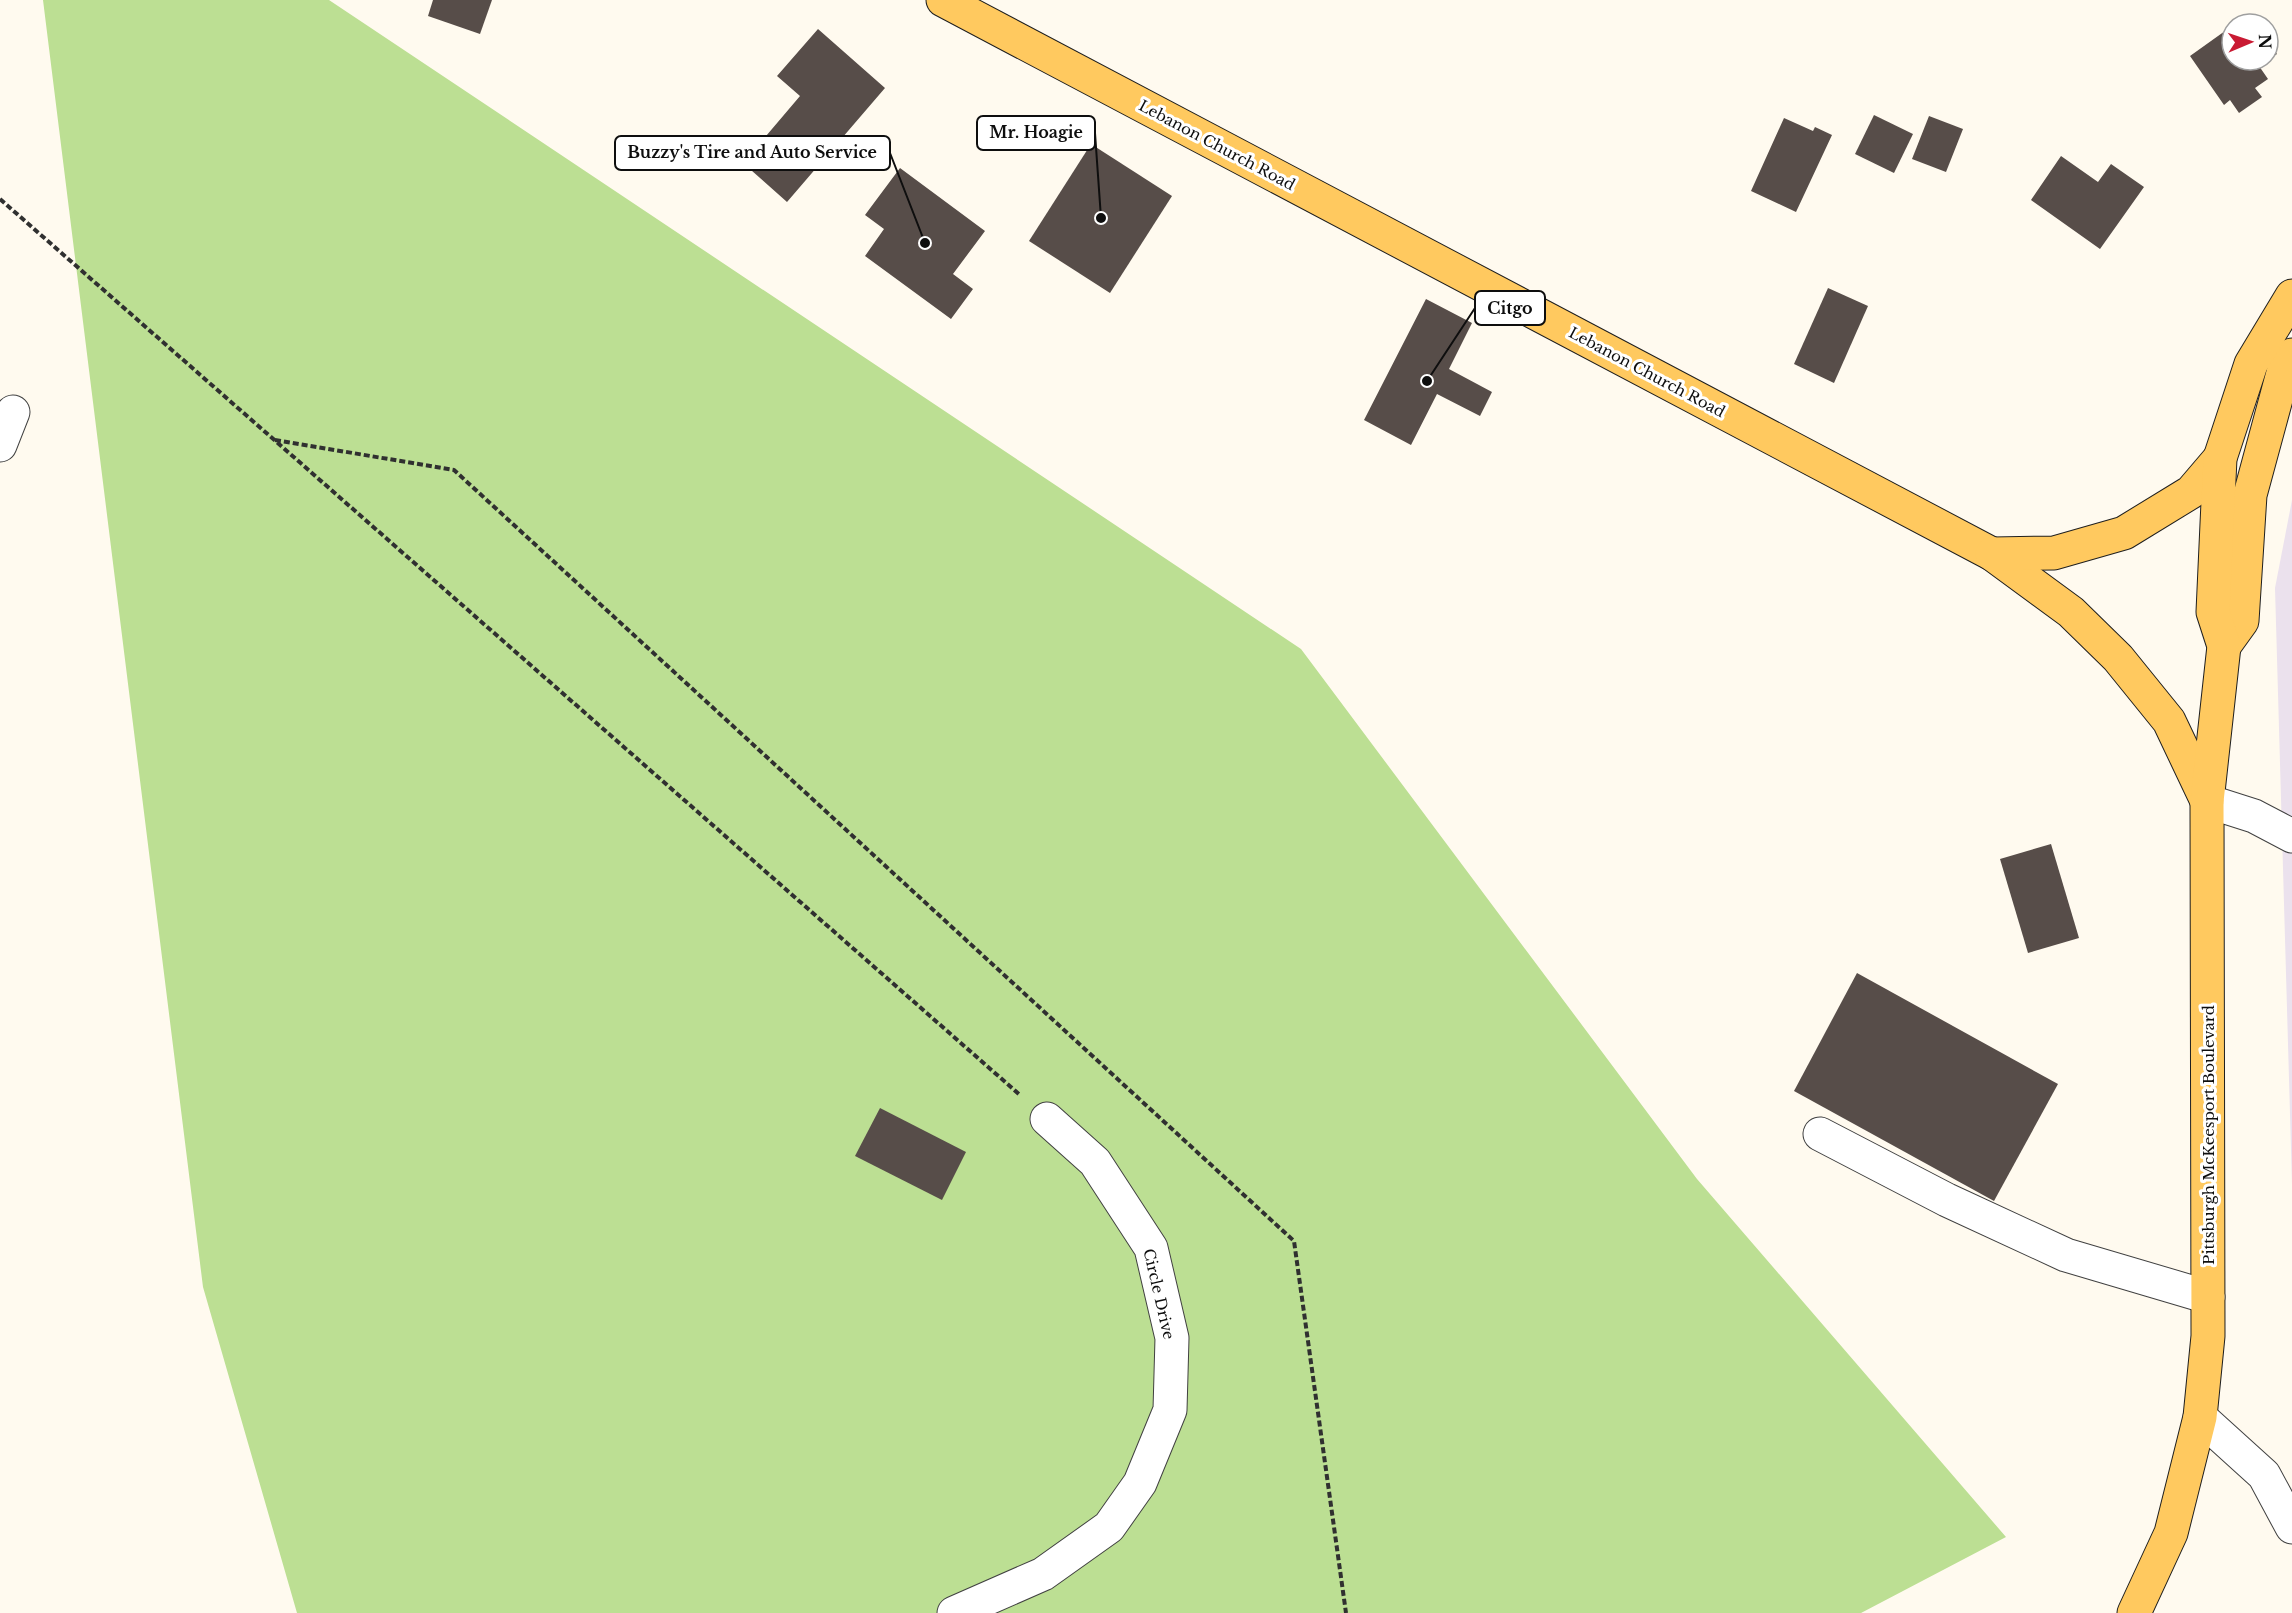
<svg xmlns="http://www.w3.org/2000/svg" width="2292" height="1613" font-family="'Libre Baskerville',serif">
	<style>
		.industrial { fill: #ebe1ed }
		.forest { fill: #bcdf93 }
		.building { fill: #574d49 }
		.lines { fill: none; stroke-linecap: round; stroke-linejoin: round }
		.minor-casing { stroke: #414141; stroke-width: 35 }
		.major-casing { stroke: #1f1f1f; stroke-width: 35 }
		.path { stroke: #303030; stroke-width: 4; stroke-dasharray: 6 3; stroke-linecap: butt }
		.minor { stroke: #fff; stroke-width: 33 }
		.major { stroke: #ffc95f; stroke-width: 33 }
		.labels { text-anchor: middle; dominant-baseline: central; stroke-width: 6; stroke-linejoin: round; paint-order: stroke }
		.street-label { font-size: 15px; fill: #0e0e0e; stroke: #fff }
		.leader { fill: none; stroke: #0e0e0e; stroke-width: 2 }
		.callout-dot { fill: #0e0e0e; stroke: #fff; stroke-width: 2 }
		.callout { fill: #fff; stroke: #0e0e0e; stroke-width: 2 }
		.callout-label { font-size: 16px; text-anchor: middle; font-weight: bold; fill: #0e0e0e }
	</style>
	<rect width="100%" height="100%" fill="#fffaef"/>
	<polygon class="industrial" points="2292,500 2292,1184 2275,588"/>
	<polygon class="forest" points="43,0 329,0 1301,649 1697,1179 2006,1537 1861,1613 297,1613 203,1287"/>
	<g class="building">
		<polygon points="433,0 492,0 480,34 428,16"/>
		<polygon points="2248,14 2255,24 2235,24"/>
		<polygon points="2232,26 2232,60 2268,60 2268,42 2277,54 2259,66 2268,79 2255,88 2262,97 2239,113 2230,100 2224,105 2190,56"/>
		<polygon points="818,29 885,88 787,202 743,163 800,96 777,76"/>
		<polygon points="1874,115 1913,134 1894,173 1855,154"/>
		<polygon points="1929,116 1963,129 1946,172 1912,159"/>
		<polygon points="1784,118 1813,131 1815,127 1832,135 1796,212 1751,191"/>
		<polygon points="1091,144 1172,196 1110,293 1029,241"/>
		<polygon points="2061,156 2098,182 2111,164 2144,187 2100,249 2031,200"/>
		<polygon points="900,168 985,231 953,274 973,289 951,319 865,256 884,229 865,215"/>
		<polygon points="1828,288 1868,306 1834,383 1794,364"/>
		<polygon points="1426,299 1472,323 1449,369 1492,392 1480,416 1437,394 1411,445 1364,420"/>
		<polygon points="2051,844 2079,938 2028,953 2000,859"/>
		<polygon points="1857,973 2058,1084 1994,1201 1794,1091"/>
		<polygon points="880,1108 966,1152 942,1200 855,1156"/>
	</g>
	<g class="lines">
		<defs>
			<g id="minor">
				<polyline points="0,445 13,412"/>
				<polyline points="2207,801 2254,816 2292,836"/>
				<polyline points="1820,1134 1947,1200 2066,1255 2208,1297"/>
				<polyline points="2200,1417 2264,1475 2292,1527"/>
				<polyline points="954,1613 1043,1574 1109,1527 1140,1483 1170,1410 1172,1338 1151,1248 1095,1162 1047,1119"/>
			</g>
			<g id="major">
				<polyline points="943,0 1992,554 2071,612 2118,658 2169,721 2207,801"/>
				<polyline points="1992,554 2054,553 2124,533 2191,492 2220,458"/>
				<polyline points="2224,646 2242,621 2250,495 2283,373 2292,355"/>
				<polyline points="2134,1613 2171,1533 2200,1417 2208,1336 2207,801 2224,646 2213,612 2220,458 2251,364 2292,296"/>
			</g>
		</defs>
		<use href="#minor" class="minor-casing"/>
		<use href="#major" class="major-casing"/>
		<g class="path">
			<polyline points="0,199 1020,1095"/>
			<polyline points="275,440 454,470 1294,1241 1346,1613"/>
		</g>
		<use href="#minor" class="minor"/>
		<use href="#major" class="major"/>
	</g>
	<g class="labels">
		<g class="street-label">
			<text transform="translate(1217 145) rotate(28)">Lebanon Church Road</text>
			<text transform="translate(1647 372) rotate(28)">Lebanon Church Road</text>
			<text transform="translate(2208 1135) rotate(-90)">Pittsburgh McKeesport Boulevard</text>
			<text transform="translate(1159 1294) rotate(77)">Circle Drive</text>
		</g>
	</g>
	<path class="leader" d="M1101 218L1095 133M925 243L890 153M1427 381L1475 308"/>
	<g class="callout-dot">
		<circle cx="1101" cy="218" r="6"/>
		<circle cx="925" cy="243" r="6"/>
		<circle cx="1427" cy="381" r="6"/>
	</g>
	<g class="callout">
		<rect x="977" y="116" width="118" height="34" rx="6"/>
		<rect x="615" y="136" width="275" height="34" rx="6"/>
		<rect x="1475" y="291" width="70" height="34" rx="6"/>
	</g>
	<g class="callout-label">
		<text x="1036" y="138">Mr. Hoagie</text>
		<text x="752" y="158">Buzzy's Tire and Auto Service</text>
		<text x="1510" y="314">Citgo</text>
	</g>
	<g transform="translate(2250 42) rotate(88)"><circle r="28" fill="#ffffff" stroke="#9f9f9f" stroke-width="1.5"/>
	<path d="M0-4.5L10 22L0 15L-10 22Z" fill="#c91a33"/>
	<text y="-9" font-size="16" font-weight="bold" text-anchor="middle" fill="#0e0e0e">N</text>
	</g>
</svg>
